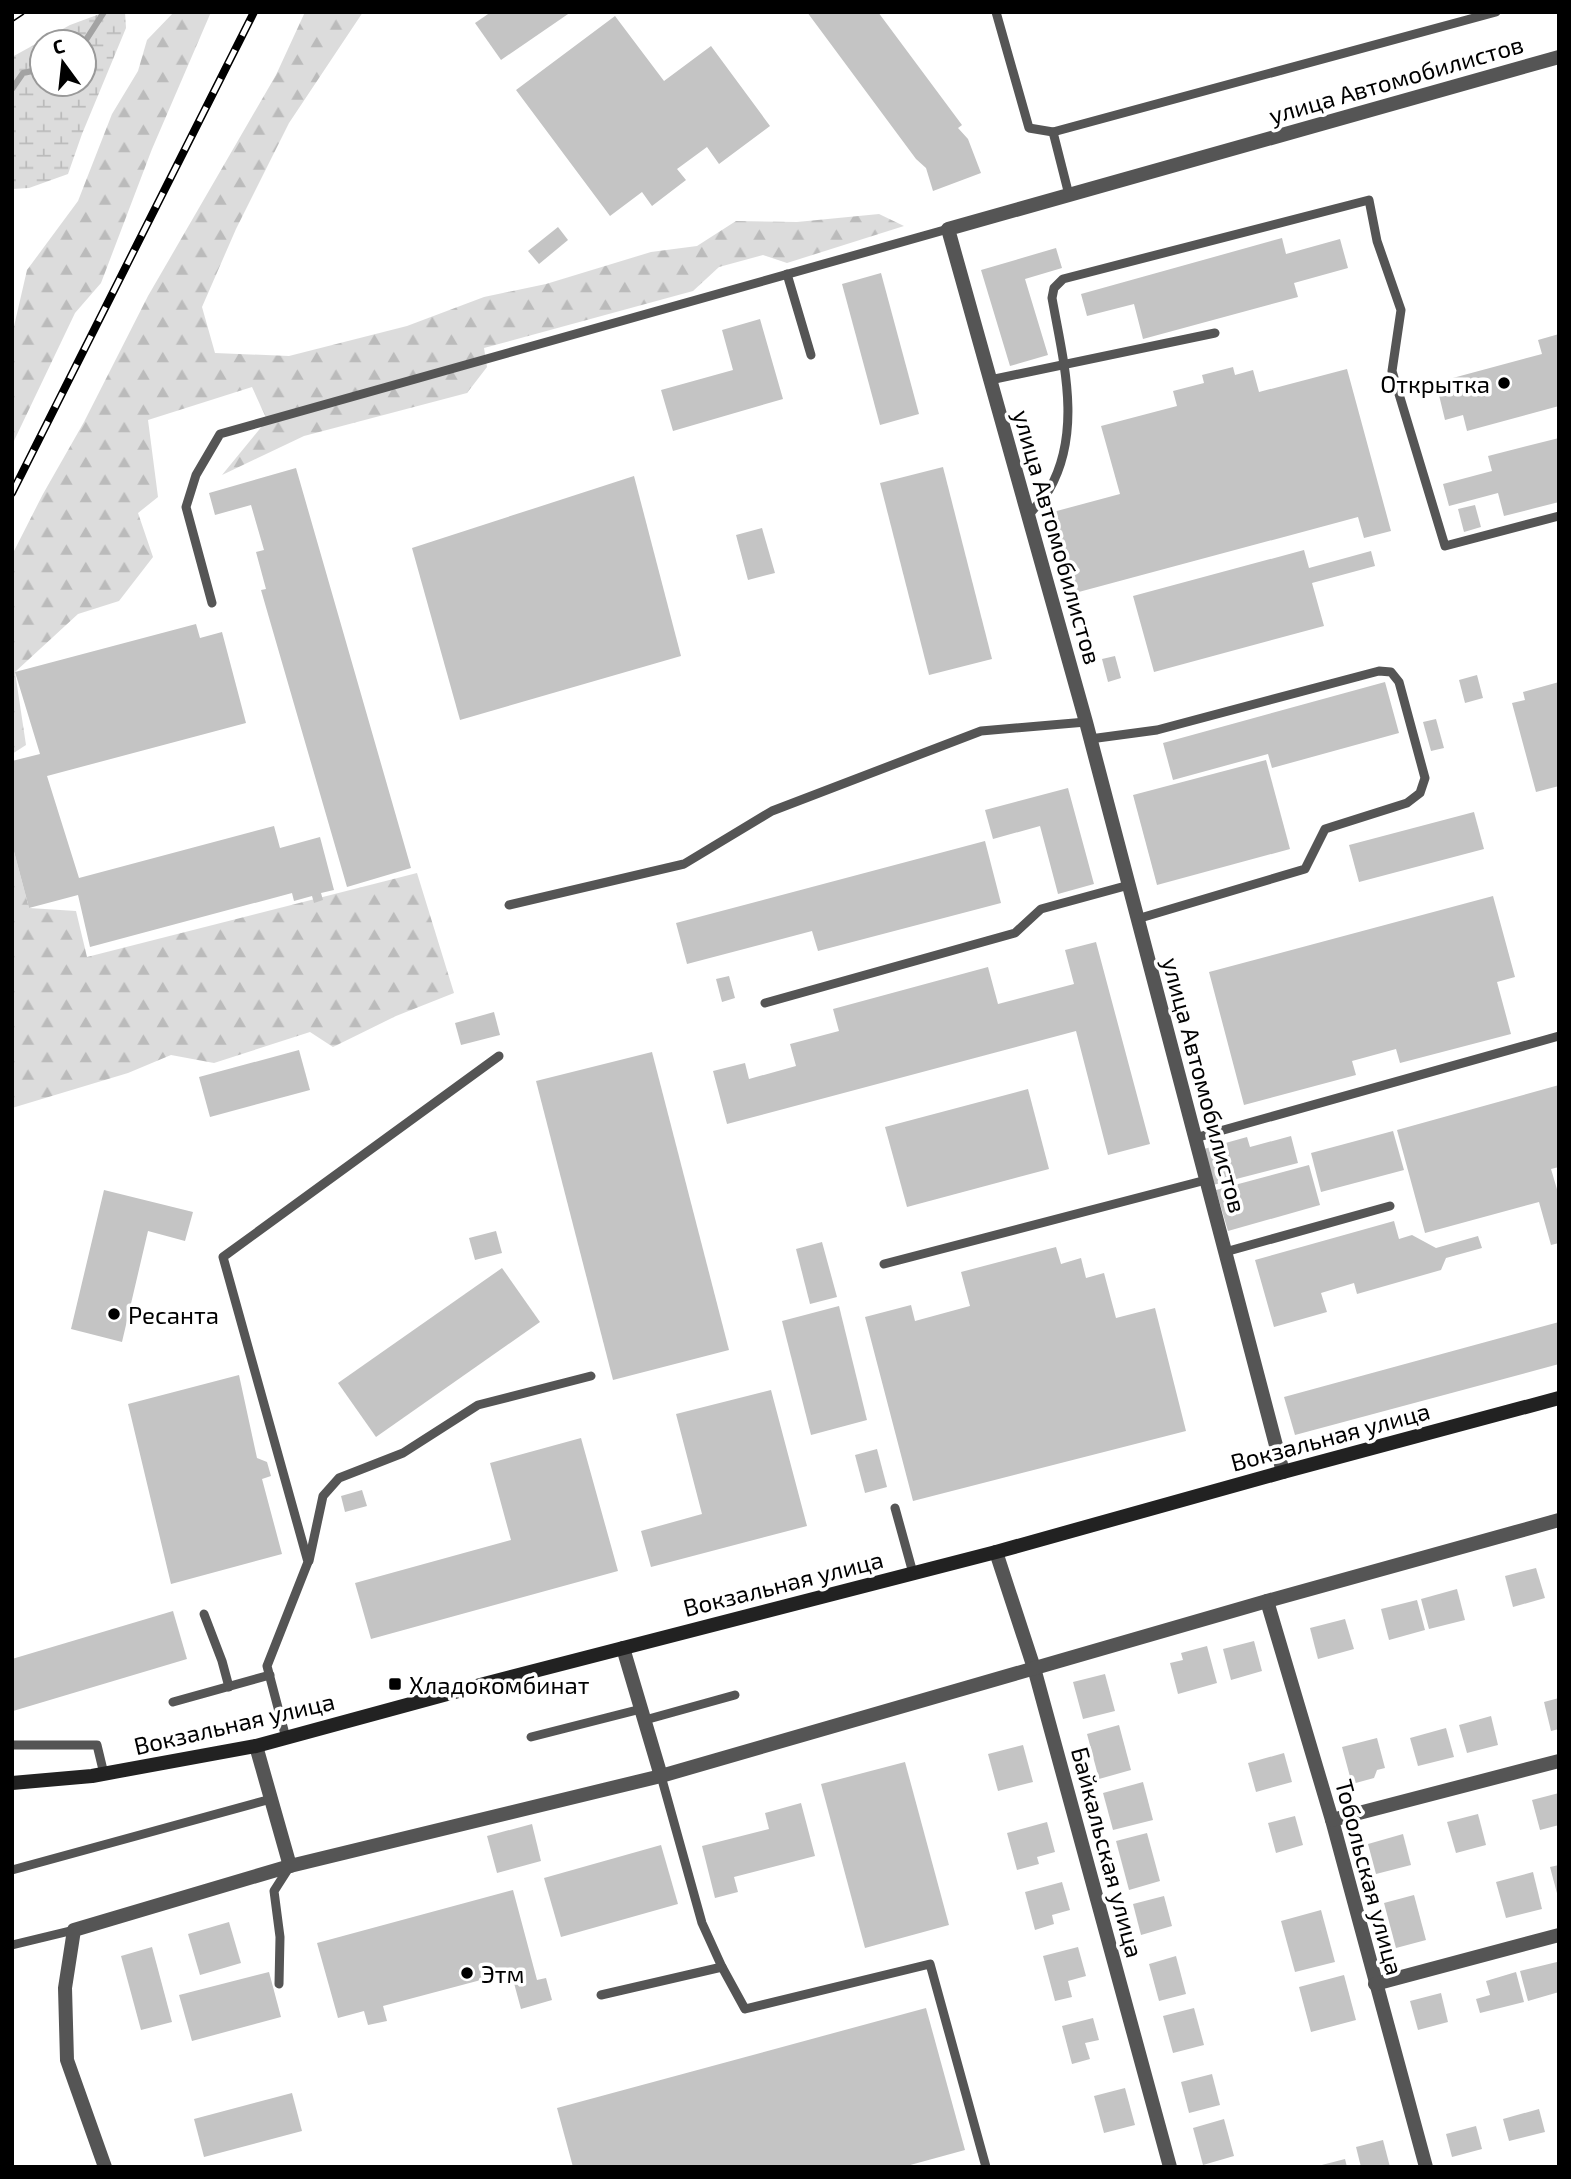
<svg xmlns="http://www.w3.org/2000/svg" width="1571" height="2179" font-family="'Exo 2',sans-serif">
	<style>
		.forest { fill: url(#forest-firs) }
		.wetland { fill: url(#wetland-marsh); fill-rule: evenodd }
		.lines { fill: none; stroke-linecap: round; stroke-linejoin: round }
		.stream { stroke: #a3a3a3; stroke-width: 6 }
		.building { fill: #c4c4c4 }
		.service { stroke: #555; stroke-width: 9 }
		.minor { stroke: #555; stroke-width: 14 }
		.secondary { stroke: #222; stroke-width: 14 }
		.rail-casing { stroke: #000; stroke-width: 8 }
		.rail { stroke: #fff; stroke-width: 5; stroke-dasharray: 16; stroke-linecap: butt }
		.poi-dot { fill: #000; stroke: #fff; stroke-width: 2.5 }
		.labels { text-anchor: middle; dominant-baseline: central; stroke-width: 7; stroke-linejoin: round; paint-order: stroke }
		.street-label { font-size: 24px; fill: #000; stroke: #fff }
		.poi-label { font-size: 24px; fill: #000; stroke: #fff; text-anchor: start }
	</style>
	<defs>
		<pattern id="forest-firs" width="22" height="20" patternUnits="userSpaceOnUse" patternTransform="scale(1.75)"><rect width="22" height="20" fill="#dcdcdc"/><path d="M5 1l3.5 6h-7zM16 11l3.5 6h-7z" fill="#bbb"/></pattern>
		<pattern id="wetland-marsh" width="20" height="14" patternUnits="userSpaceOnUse" patternTransform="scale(1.75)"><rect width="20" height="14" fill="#dcdcdc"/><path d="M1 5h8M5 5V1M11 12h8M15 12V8" fill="none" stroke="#bbb"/></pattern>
	</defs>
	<rect width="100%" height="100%" fill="#fff"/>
	<g class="forest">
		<polygon points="174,12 211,12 152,149 101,283 75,313 12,445 12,335 27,270 78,201 112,114 138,71 147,40"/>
		<polygon points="305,12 363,12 289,123 236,229 202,307 215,353 289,356 407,326 484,297 546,284 651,252 697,246 736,221 797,222 879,214 904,226 787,263 763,255 719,267 693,291 484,348 487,367 467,393 304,436 222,475 267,420 252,387 148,420 158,497 138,513 153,557 119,601 78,614 15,672 26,745 12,754 12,555 43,494 84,422 148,296 276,75"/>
		<polygon points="12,844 29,908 76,911 87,957 417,873 454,993 396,1016 333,1047 310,1032 214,1063 171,1055 128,1073 12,1108"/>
	</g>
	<path class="wetland" d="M 105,12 L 125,12 L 126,28 L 82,134 L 68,174 L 29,188 L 12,189 L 12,57 L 70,25 ZM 42,42 L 84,42 L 84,84 L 42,84 Z"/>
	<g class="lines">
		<g class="stream">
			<polyline points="84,43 104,12"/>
			<polyline points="12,89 23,73 42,69"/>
		</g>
	</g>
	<g class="building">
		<polygon points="491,12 571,12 501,60 475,23"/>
		<polygon points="807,12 878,12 962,125 958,128 968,139 981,173 933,191 926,168 916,159"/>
		<polygon points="615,16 664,81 711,46 770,126 719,164 707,147 677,169 686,180 652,206 642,192 610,216 516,90"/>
		<polygon points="558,227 568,240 539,264 528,251"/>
		<polygon points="1282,238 1286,254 1340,239 1348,268 1294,283 1298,297 1143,339 1134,304 1087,316 1081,294"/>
		<polygon points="1056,248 1062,268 1025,279 1048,355 1010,366 981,270"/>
		<polygon points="881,273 919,414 880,425 842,284"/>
		<polygon points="760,319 783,399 673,431 661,390 733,370 722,330"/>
		<polygon points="1559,334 1559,406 1467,431 1463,415 1445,420 1438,391 1451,387 1449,379 1542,354 1538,340"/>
		<polygon points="1233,367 1235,375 1253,370 1259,392 1347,369 1391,531 1364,538 1358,517 1075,593 1053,512 1120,494 1101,426 1177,406 1173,391 1204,383 1202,375"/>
		<polygon points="1559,438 1559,502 1504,516 1498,493 1449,506 1443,484 1492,471 1488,456"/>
		<polygon points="943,467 992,659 929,675 880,483"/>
		<polygon points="296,468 411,868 347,887 261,590 266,589 256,552 264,550 251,505 215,515 209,493"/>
		<polygon points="634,476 681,656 460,720 412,548"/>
		<polygon points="1475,505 1481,527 1464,532 1458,509"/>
		<polygon points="762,528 775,573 748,580 736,535"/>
		<polygon points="1304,550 1309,568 1371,551 1375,566 1312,583 1324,626 1154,672 1133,596"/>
		<polygon points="196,624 200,638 222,632 246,723 47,776 79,878 274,826 280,848 320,837 334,890 321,893 323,900 314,903 312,896 294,901 292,893 90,947 78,895 29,908 12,844 12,761 40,754 15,672"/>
		<polygon points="1115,656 1121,678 1108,682 1102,659"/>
		<polygon points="1477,675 1483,698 1465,703 1459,680"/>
		<polygon points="1385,682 1399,733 1272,768 1268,754 1173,780 1163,743"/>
		<polygon points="1559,682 1559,786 1536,792 1512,703 1525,700 1523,692"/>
		<polygon points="1436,719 1444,748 1431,751 1423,722"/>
		<polygon points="1266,760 1290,849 1157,885 1133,795"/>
		<polygon points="1068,788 1094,884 1058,894 1040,826 993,839 985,810"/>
		<polygon points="1474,812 1484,849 1359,882 1349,845"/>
		<polygon points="985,841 1001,903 818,951 812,931 687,964 676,923"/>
		<polygon points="1493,896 1515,977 1497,982 1511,1034 1400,1063 1396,1049 1352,1061 1356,1075 1244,1105 1209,972"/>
		<polygon points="1096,942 1150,1144 1108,1155 1076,1031 727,1124 713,1071 745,1063 749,1079 796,1066 790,1044 839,1031 833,1009 988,967 998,1004 1074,984 1065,950"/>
		<polygon points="729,976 735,998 722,1002 716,979"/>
		<polygon points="494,1012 500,1035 461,1045 455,1023"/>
		<polygon points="299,1050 310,1090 210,1117 199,1077"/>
		<polygon points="652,1052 729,1350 613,1380 536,1081"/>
		<polygon points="1559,1085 1559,1167 1551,1169 1559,1196 1559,1243 1551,1245 1539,1202 1425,1233 1397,1130"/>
		<polygon points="1028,1089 1049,1169 907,1207 885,1127"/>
		<polygon points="1393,1131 1404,1170 1321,1192 1311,1153"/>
		<polygon points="1291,1136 1298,1163 1213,1185 1204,1149 1247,1137 1250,1147"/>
		<polygon points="1309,1165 1320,1205 1228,1231 1216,1190"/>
		<polygon points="104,1190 193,1212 185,1241 148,1231 122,1342 71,1329"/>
		<polygon points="1394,1221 1399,1239 1412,1235 1436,1248 1478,1236 1482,1248 1446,1258 1441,1270 1357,1294 1354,1283 1321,1293 1327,1312 1274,1327 1255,1260"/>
		<polygon points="496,1231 502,1253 475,1260 469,1238"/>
		<polygon points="822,1242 837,1297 810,1304 796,1249"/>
		<polygon points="1056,1247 1061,1264 1081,1258 1086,1278 1104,1273 1116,1318 1155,1308 1186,1431 913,1501 865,1317 911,1305 915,1321 970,1306 961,1272"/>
		<polygon points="502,1268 540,1322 376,1437 338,1383"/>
		<polygon points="839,1306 867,1420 811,1435 782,1321"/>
		<polygon points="1559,1322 1559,1364 1295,1435 1284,1397"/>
		<polygon points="239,1375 257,1458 267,1462 271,1476 262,1479 282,1554 171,1584 128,1404"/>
		<polygon points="771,1390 807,1526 651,1567 641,1531 702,1514 676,1414"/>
		<polygon points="581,1438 618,1571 371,1639 355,1583 511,1540 490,1463"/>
		<polygon points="877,1449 887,1487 865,1493 855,1455"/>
		<polygon points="362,1490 367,1506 345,1512 341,1496"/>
		<polygon points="1536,1568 1545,1598 1513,1607 1505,1576"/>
		<polygon points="1457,1589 1465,1620 1429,1629 1421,1599"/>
		<polygon points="1417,1600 1425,1630 1389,1640 1381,1609"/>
		<polygon points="173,1611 187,1659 13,1711 12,1659"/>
		<polygon points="1345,1619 1354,1649 1318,1659 1310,1628"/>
		<polygon points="1254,1641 1262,1671 1231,1680 1223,1649"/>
		<polygon points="1207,1646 1217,1683 1178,1694 1170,1663 1183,1660 1181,1653"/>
		<polygon points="1105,1674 1115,1711 1083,1719 1073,1682"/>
		<polygon points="1559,1698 1559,1729 1551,1731 1544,1702"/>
		<polygon points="1491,1716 1498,1745 1467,1753 1459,1725"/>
		<polygon points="1119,1725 1131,1770 1099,1779 1087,1734"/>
		<polygon points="1446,1728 1454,1757 1418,1766 1410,1738"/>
		<polygon points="1377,1738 1385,1768 1377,1770 1374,1778 1352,1784 1342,1747"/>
		<polygon points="1023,1745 1033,1782 998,1791 988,1754"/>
		<polygon points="1284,1753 1292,1782 1256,1792 1248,1763"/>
		<polygon points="905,1762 949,1925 865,1948 821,1784"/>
		<polygon points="1143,1782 1153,1820 1113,1830 1103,1793"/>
		<polygon points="1559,1793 1559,1825 1540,1830 1532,1800"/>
		<polygon points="801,1803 815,1856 734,1877 738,1892 715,1898 702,1846 769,1829 765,1813"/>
		<polygon points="1478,1814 1486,1845 1456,1853 1447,1822"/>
		<polygon points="1295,1816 1303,1845 1276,1853 1268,1823"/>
		<polygon points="1047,1822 1055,1852 1037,1857 1039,1864 1017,1870 1007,1833"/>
		<polygon points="532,1824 541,1861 497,1873 487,1836"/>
		<polygon points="1147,1833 1160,1881 1129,1890 1116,1841"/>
		<polygon points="1403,1834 1411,1865 1376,1874 1368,1844"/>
		<polygon points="661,1845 678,1904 561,1937 544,1878"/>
		<polygon points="1559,1865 1559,1897 1558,1897 1550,1867"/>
		<polygon points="1533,1872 1542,1909 1506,1918 1496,1882"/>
		<polygon points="1062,1882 1070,1910 1052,1915 1054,1924 1035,1930 1025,1892"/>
		<polygon points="513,1890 537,1980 546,1978 552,2000 521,2009 511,1972 383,2006 387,2021 368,2025 364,2011 338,2018 317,1943"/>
		<polygon points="1414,1895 1426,1940 1396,1948 1384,1903"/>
		<polygon points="1164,1896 1172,1926 1141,1935 1133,1904"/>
		<polygon points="1321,1910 1335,1962 1295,1972 1281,1921"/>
		<polygon points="229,1922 241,1963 200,1975 188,1934"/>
		<polygon points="152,1947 172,2022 141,2030 121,1956"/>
		<polygon points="1078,1947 1086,1976 1068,1981 1072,1997 1055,2001 1043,1956"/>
		<polygon points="1176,1956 1186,1994 1159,2001 1149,1964"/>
		<polygon points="1557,1962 1559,1992 1528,2001 1520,1971"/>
		<polygon points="269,1972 281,2017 192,2041 179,1995"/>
		<polygon points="1516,1972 1524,2002 1480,2013 1476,1999 1490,1995 1486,1981"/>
		<polygon points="1344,1975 1356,2020 1311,2032 1299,1987"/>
		<polygon points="1441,1993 1448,2022 1418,2030 1410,2001"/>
		<polygon points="926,2008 965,2150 903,2167 573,2167 557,2108"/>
		<polygon points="1194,2008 1204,2045 1173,2053 1163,2016"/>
		<polygon points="1093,2018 1099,2040 1085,2043 1090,2059 1072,2064 1062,2026"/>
		<polygon points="1212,2074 1220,2105 1189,2113 1181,2082"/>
		<polygon points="1125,2088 1135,2125 1104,2133 1094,2096"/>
		<polygon points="292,2093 302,2131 204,2157 194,2119"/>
		<polygon points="1539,2109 1545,2132 1509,2141 1503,2119"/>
		<polygon points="1224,2119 1234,2156 1203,2165 1193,2128"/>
		<polygon points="1476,2126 1482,2149 1452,2157 1446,2134"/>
		<polygon points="1383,2140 1390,2167 1361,2167 1356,2147"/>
		<polygon points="1345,2159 1347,2167 1318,2167 1318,2166"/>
	</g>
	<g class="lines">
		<g class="service">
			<polyline points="996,12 1029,128 1053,132 1496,12"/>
			<polyline points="1053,132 1069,195"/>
			<polyline points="787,274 811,355"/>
			<polyline points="990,380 1215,333"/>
			<path d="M 1028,516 C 1035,507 1043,499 1049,490 C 1083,431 1063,360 1052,298 L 1054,288 L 1063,279 L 1369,200 L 1377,241 L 1401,310 L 1392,371 L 1445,546 L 1559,516"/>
			<polyline points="212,603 186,507 196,475 220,434 948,229"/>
			<polyline points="1090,739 1157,730 1379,671 1391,672 1399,682 1425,778 1420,793 1407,803 1325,829 1305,869 1137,919"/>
			<polyline points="509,905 684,864 772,811 981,731 1086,722"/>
			<polyline points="765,1003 1015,933 1041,909 1129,885"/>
			<polyline points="1195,1138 1559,1036"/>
			<polyline points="1225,1252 1390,1206"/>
			<polyline points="884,1264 1206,1180"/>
			<polyline points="895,1508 913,1573"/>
			<polyline points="309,1561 323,1496 339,1478 403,1453 478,1405 591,1376"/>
			<polyline points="204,1614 222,1661 229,1687"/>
			<polyline points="173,1702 270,1675"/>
			<polyline points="645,1720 735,1695"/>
			<polyline points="531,1737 641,1709"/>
			<polyline points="286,1738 267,1666 308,1562 223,1257 499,1056"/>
			<polyline points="12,1745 97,1745 104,1774"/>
			<polyline points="661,1776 702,1923 722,1967 745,2009 930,1964 986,2167"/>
			<polyline points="12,1870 271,1799"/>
			<polyline points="12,1945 74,1930"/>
			<polyline points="279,1984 280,1937 274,1891 290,1866"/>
			<polyline points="601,1995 722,1967"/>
		</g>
		<g class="minor">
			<polyline points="1283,1472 1086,722 948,229 1559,57"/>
			<polyline points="996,1552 1034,1668 1170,2167"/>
			<polyline points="1267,1601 1332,1820 1426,2167"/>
			<polyline points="623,1648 661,1776"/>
			<polyline points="256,1746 290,1866"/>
			<polyline points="1332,1820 1559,1761"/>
			<polyline points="1375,1984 1559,1935"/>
			<polyline points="105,2167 67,2060 65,1988 74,1930 290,1866 661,1776 1267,1601 1559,1520"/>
		</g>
		<polyline class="secondary" points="12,1783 92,1776 256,1746 484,1684 996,1552 1283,1472 1559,1398"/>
		<defs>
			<g id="rail">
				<polyline points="12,18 21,12"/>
				<polyline points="12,493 254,12"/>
			</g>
		</defs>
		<use href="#rail" class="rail-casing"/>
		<use href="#rail" class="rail"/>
	</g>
	<g class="poi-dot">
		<circle cx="1504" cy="383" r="7"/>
		<circle cx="114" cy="1314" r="7"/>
		<rect x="388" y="1677" width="14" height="14" rx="3.5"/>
		<circle cx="467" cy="1973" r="7"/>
	</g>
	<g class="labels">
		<g class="street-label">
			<text transform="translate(1396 79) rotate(-16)">улица Автомобилистов</text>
			<text transform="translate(1058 537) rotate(74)">улица Автомобилистов</text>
			<text transform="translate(1205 1085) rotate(75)">улица Автомобилистов</text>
			<text transform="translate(1330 1436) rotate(-15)">Вокзальная улица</text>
			<text transform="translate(783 1583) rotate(-14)">Вокзальная улица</text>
			<text transform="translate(234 1723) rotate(-13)">Вокзальная улица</text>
			<text transform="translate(1108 1852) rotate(75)">Байкальская улица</text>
			<text transform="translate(1370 1877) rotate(75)">Тобольская улица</text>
		</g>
		<g class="poi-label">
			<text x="1490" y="383" text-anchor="end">Открытка</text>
			<text x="128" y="1314">Ресанта</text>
			<text x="409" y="1684">Хладокомбинат</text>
			<text x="481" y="1973">Этм</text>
		</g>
	</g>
	<rect width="1571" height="2179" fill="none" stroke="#000000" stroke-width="28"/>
	<g transform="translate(63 63) rotate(345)"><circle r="33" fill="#ffffff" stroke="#999999" stroke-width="2"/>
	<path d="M0-5L12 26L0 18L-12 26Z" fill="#000000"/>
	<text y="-10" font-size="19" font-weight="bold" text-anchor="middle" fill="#000000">С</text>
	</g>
</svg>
